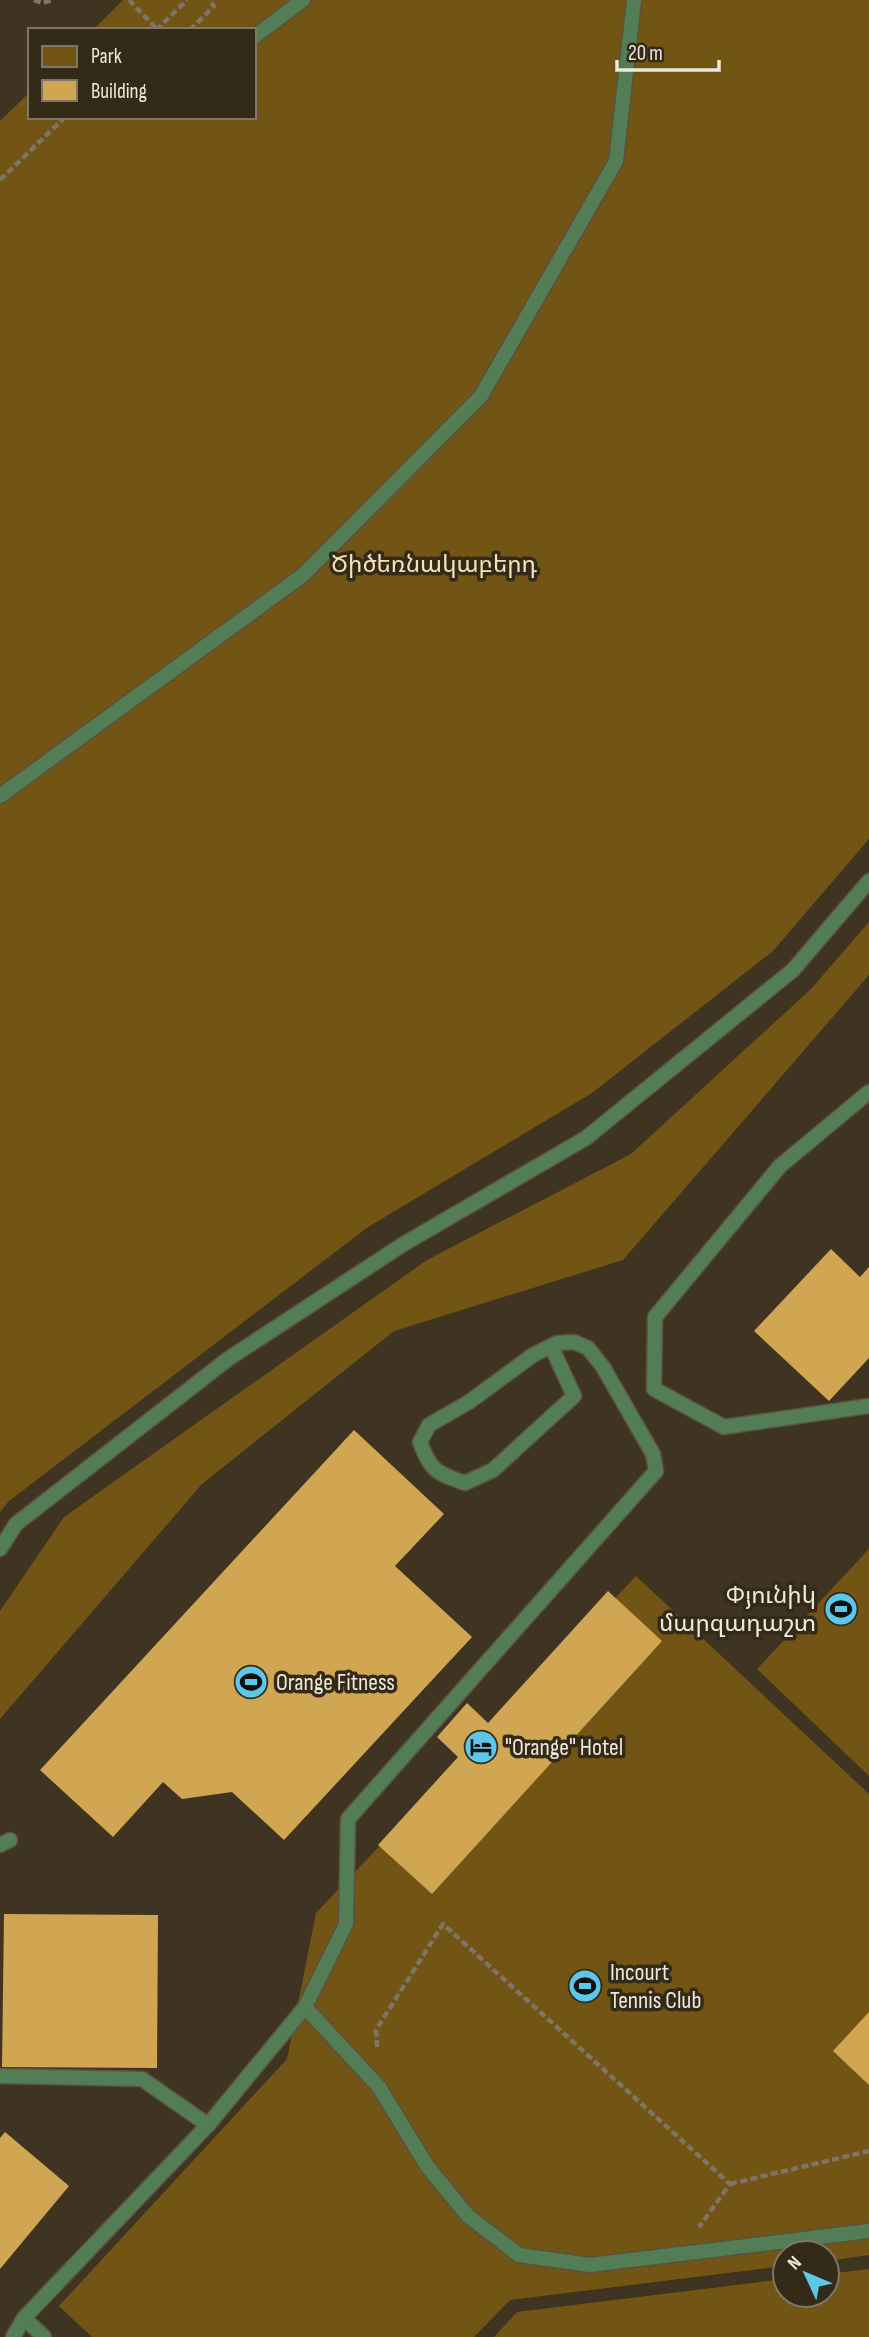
<svg xmlns="http://www.w3.org/2000/svg" width="869" height="2337" font-family="'Sofia Sans Condensed','Noto Sans Armenian',sans-serif">
	<style>
		.green { fill: #725514 }
		.building { fill: #d1a653 }
		.lines { fill: none; stroke-linecap: round; stroke-linejoin: round }
		.service-casing { stroke: #5a513f; stroke-width: 17 }
		.pedestrian-casing { stroke: #5a513f; stroke-width: 17 }
		.path { stroke: #7e7565; stroke-width: 4.5; stroke-dasharray: 7 3.5; stroke-linecap: butt }
		.service { stroke: #527d55; stroke-width: 14 }
		.pedestrian { stroke: #527d55; stroke-width: 14 }
		.labels { text-anchor: middle; dominant-baseline: central; stroke-width: 7; stroke-linejoin: round; paint-order: stroke }
		.park-label { font-size: 24px; fill: #f7e1b9; stroke: #342a18 }
		.poi-label { font-size: 24px; fill: #efe8dd; stroke: #342a18; text-anchor: start }
	</style>
	<rect width="100%" height="100%" fill="#3e3421"/>
	<g class="green">
		<polygon points="123,0 869,0 869,839 773,951 592,1093 368,1227 9,1501 0,1512 0,121 30,92 30,117 254,117 254,30 93,30"/>
		<polygon points="869,922 869,975 623,1260 394,1331 202,1484 0,1719 0,1611 64,1517 427,1260 631,1154 811,989"/>
		<polygon points="869,1549 869,1776 757,1669"/>
		<polygon points="636,1576 869,1794 869,2255 827,2261 827,2253 785,2253 785,2266 510,2300 474,2337 92,2337 59,2306 287,2059 316,1913"/>
		<polygon points="869,2269 869,2337 494,2337 517,2312 785,2279 785,2295 827,2295 827,2274"/>
	</g>
	<g class="building">
		<polygon points="831,1249 860,1277 869,1267 869,1358 829,1401 754,1331"/>
		<polygon points="354,1430 444,1514 395,1566 472,1637 284,1840 232,1792 182,1799 163,1782 113,1837 40,1770"/>
		<polygon points="608,1591 662,1641 432,1894 378,1845 458,1757 437,1737 467,1703 488,1723"/>
		<polygon points="4,1914 158,1915 157,2068 2,2067"/>
		<polygon points="869,2012 869,2085 833,2051"/>
		<polygon points="5,2132 69,2186 0,2269 0,2138"/>
	</g>
	<g class="lines">
		<defs>
			<g id="service">
				<polyline points="254,37 303,0"/>
				<polyline points="869,1092 780,1166 655,1317 654,1389 724,1427 869,1406"/>
				<polyline points="0,1549 16,1524 228,1359 402,1245 586,1138 793,970 869,881"/>
				<polyline points="0,1845 10,1840"/>
				<polyline points="305,2007 379,2087 427,2166 468,2216 519,2255 590,2265 869,2231"/>
				<polyline points="0,2076 142,2079 208,2125"/>
				<polyline points="24,2318 44,2337"/>
				<path d="M 13,2337 L 24,2318 L 208,2125 L 305,2007 L 346,1924 L 348,1819 L 656,1471 L 653,1454 L 603,1367 L 588,1348 L 574,1342 L 557,1343 L 533,1355 L 469,1402 L 429,1425 L 420,1442 C 431,1472 437,1473 465,1483 L 493,1470 L 574,1396 L 551,1346"/>
			</g>
			<polyline id="pedestrian" points="0,796 303,575 481,396 616,161 634,0"/>
		</defs>
		<use href="#service" class="service-casing"/>
		<use href="#pedestrian" class="pedestrian-casing"/>
		<g class="path">
			<polyline points="34,0 42,3 53,0"/>
			<polyline points="129,0 157,29"/>
			<polyline points="156,30 187,0"/>
			<polyline points="190,30 214,6 208,0"/>
			<polyline points="0,180 65,117"/>
			<polyline points="377,2047 376,2030 443,1924 730,2184 699,2227"/>
			<polyline points="730,2184 869,2151"/>
		</g>
		<use href="#service" class="service"/>
		<use href="#pedestrian" class="pedestrian"/>
	</g>
	<defs>
		<symbol id="stadium-disc" viewBox="-11 -11 22 22"><circle r="9.5" fill="#5cc7e8" stroke="#342a18"/><path d="M0-5a6.5 5 0 1 0 0 10a6.5 5 0 1 0 0-10ZM-3.5-1.8h7v3.6h-7Z" fill="#111"/></symbol>
		<symbol id="hotel-disc" viewBox="-11 -11 22 22"><circle r="9.5" fill="#5cc7e8" stroke="#342a18"/><path d="M-6-4.5h1.5V1H6V5H4.5V3h-9V5H-6ZM-4 0a1.8 1.8 0 1 1 3.6 0ZM.5 0V-2.5h3Q6-2.5 6 0Z" fill="#111"/></symbol>
	</defs>
	<g fill-rule="evenodd">
		<use href="#stadium-disc" x="822" y="1590" width="38" height="38"/>
		<use href="#stadium-disc" x="232" y="1663" width="38" height="38"/>
		<use href="#hotel-disc" x="462" y="1728" width="38" height="38"/>
		<use href="#stadium-disc" x="566" y="1967" width="38" height="38"/>
	</g>
	<g class="labels">
		<g class="park-label">
			<text x="434" y="564">Ծիծեռնակաբերդ</text>
		</g>
		<g class="poi-label">
			<text x="816" y="1595" text-anchor="end">Փյունիկ<tspan x="816" dy="28">մարզադաշտ</tspan></text>
			<text x="276" y="1682">Orange Fitness</text>
			<text x="505" y="1747">"Orange" Hotel</text>
			<text x="610" y="1972">Incourt<tspan x="610" dy="28">Tennis Club</tspan></text>
		</g>
	</g>
	<rect x="28" y="28" width="228" height="91" fill="#342a18" stroke="#7f7667" stroke-width="2"/>
	<rect x="42" y="46" width="35" height="21" fill="#725514" stroke="#7f7667" stroke-width="2"/>
	<text x="91" y="63" font-size="21" fill="#efe8dd">Park</text>
	<rect x="42" y="80" width="35" height="21" fill="#d1a653" stroke="#7f7667" stroke-width="2"/>
	<text x="91" y="98" font-size="21" fill="#efe8dd">Building</text>
	<g transform="translate(806 2274) rotate(314)"><circle r="33" fill="#342a18" stroke="#7f7667" stroke-width="2"/>
	<path d="M0-5L12 26L0 18L-12 26Z" fill="#5cc7e8"/>
	<text y="-10" font-size="19" font-weight="bold" text-anchor="middle" fill="#efe8dd">N</text>
	</g>
	<path d="M617 60v10h102v-10" fill="none" stroke="#efe8dd" stroke-width="3.5"/>
	<text x="628" y="60" font-size="21" fill="#efe8dd" stroke="#342a18" stroke-width="5" paint-order="stroke">20 m</text>
</svg>
